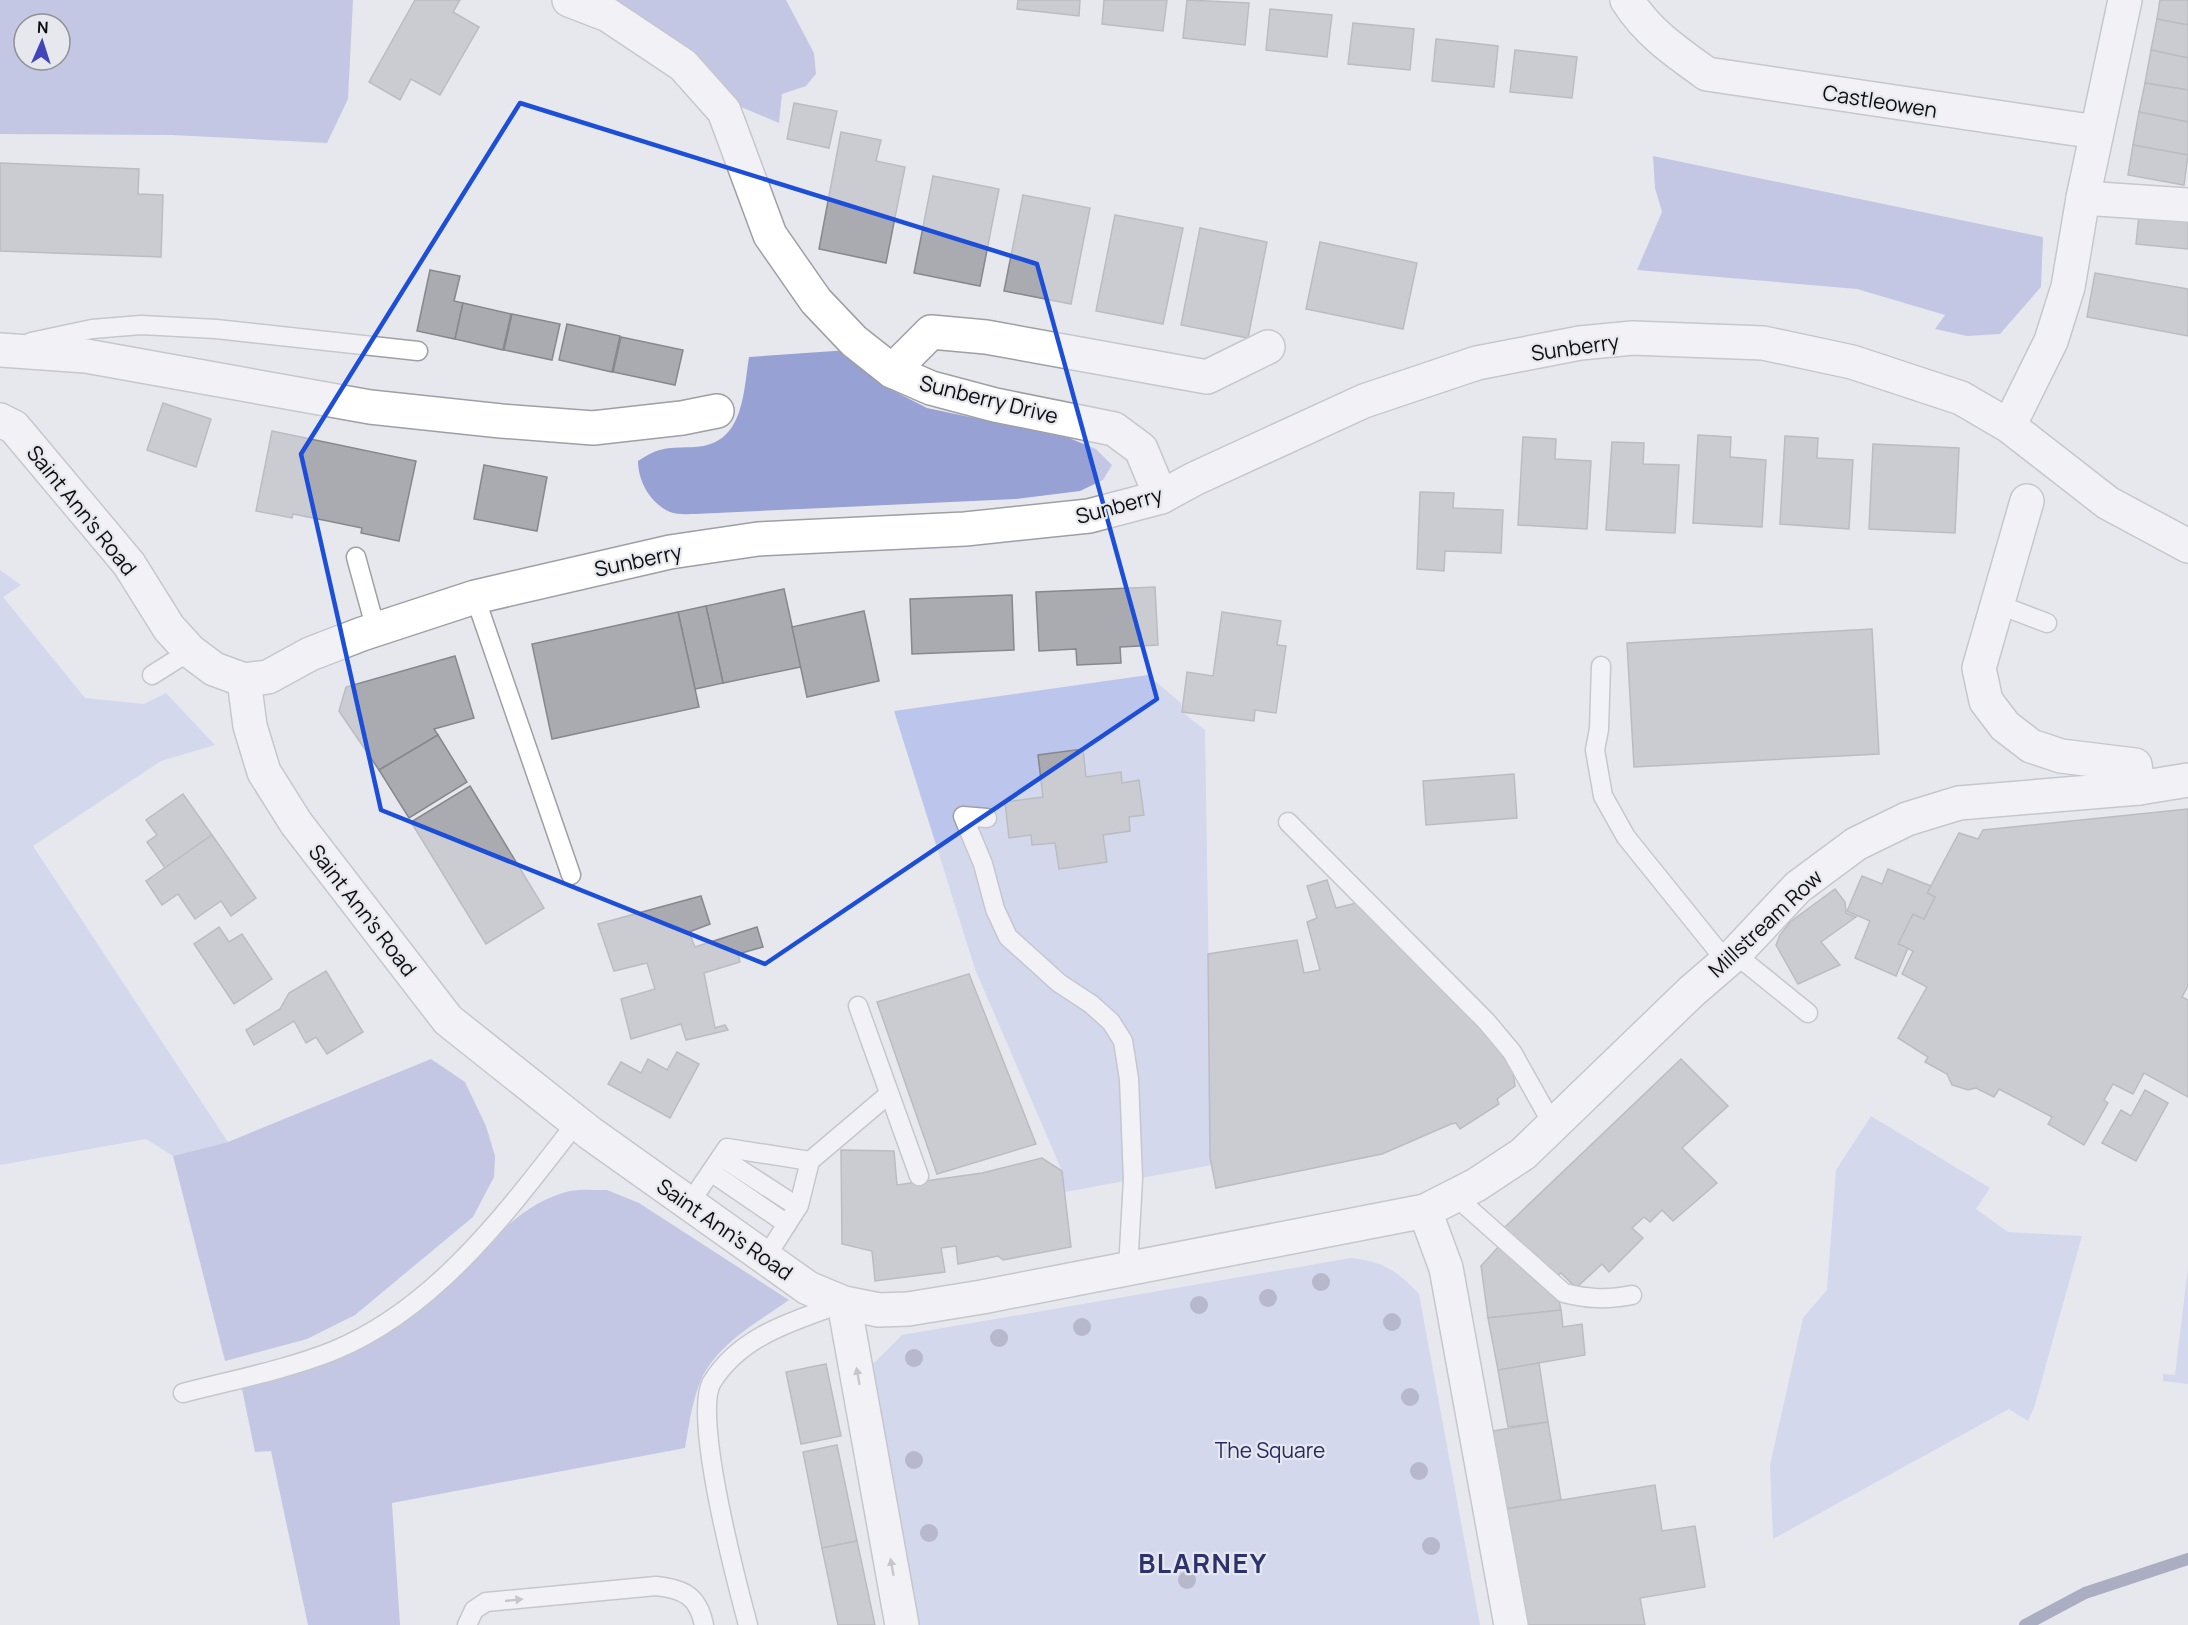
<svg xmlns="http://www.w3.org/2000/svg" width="2188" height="1625" font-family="Manrope,sans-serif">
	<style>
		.green { fill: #bcc5eb }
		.forest { fill: #97a1d4; fill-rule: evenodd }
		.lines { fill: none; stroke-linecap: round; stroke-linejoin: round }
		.stream { stroke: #62688c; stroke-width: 12 }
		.building { fill: #a9abb0; stroke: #86888d; stroke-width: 1.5 }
		.service-casing { stroke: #9e9fa5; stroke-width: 21 }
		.minor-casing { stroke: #9e9fa5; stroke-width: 36 }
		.tertiary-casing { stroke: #9e9fa5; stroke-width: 36 }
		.secondary-casing { stroke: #9e9fa5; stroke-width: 36 }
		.service { stroke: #fff; stroke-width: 18 }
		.minor { stroke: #fff; stroke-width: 33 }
		.tertiary { stroke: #fff; stroke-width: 33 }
		.secondary { stroke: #fff; stroke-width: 33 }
		.tree { fill: #7c7ea3 }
		.oneway { fill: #9e9e9f }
		.marked { fill: none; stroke: #1d4ed8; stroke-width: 4.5; stroke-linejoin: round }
		.labels { text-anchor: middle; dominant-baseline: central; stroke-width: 4.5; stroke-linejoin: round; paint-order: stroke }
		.street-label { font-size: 21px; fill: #0d0d0f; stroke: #e7e8ee }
		.park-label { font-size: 21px; fill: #252865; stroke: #e7e8ee }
		.district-label { font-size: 27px; font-weight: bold; letter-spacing: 1.5px; fill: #2c326c; stroke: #e7e8ee }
	</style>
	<rect width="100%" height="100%" fill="#e7e8ee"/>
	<g class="green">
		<polygon points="0,570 21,585 3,597 85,698 144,704 166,693 215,745 161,761 33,846 228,1142 173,1156 146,1139 0,1165"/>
		<polygon points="1148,675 1181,703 1182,712 1205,730 1212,1165 1065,1192 1062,1171 975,969 894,711"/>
		<polygon points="1871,1116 1990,1188 1976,1209 2008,1232 2082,1236 2034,1408 2028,1421 2009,1409 1773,1539 1770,1465 1803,1318 1827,1290 1836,1170"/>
		<path d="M 1351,1258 C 1384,1262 1396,1270 1419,1294 L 1480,1625 L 916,1625 L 871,1366 L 902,1335 Z"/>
		<polygon points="2188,1268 2188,1384 2163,1381 2163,1374 2175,1375"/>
	</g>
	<g class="forest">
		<path d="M 0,0 L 353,0 L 348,99 L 327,143 L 171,135 L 0,134 ZM 24,24 L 60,24 L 60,60 L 24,60 Z"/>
		<polygon points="598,0 786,0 814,53 816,74 806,86 782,94 779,123 734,104"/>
		<polygon points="1653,156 2043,237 2041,287 2000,334 1967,336 1935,329 1945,315 1857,289 1637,270 1662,212 1655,188"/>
		<path d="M 849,350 L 880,384 L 927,408 L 1069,438 L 1096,449 L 1112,465 L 1103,480 L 1080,491 L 1015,499 L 695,514 C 688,514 677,515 670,512 C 650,503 638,481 638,461 C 660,446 669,448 695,447 C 744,444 743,394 749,357 Z"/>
		<polygon points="431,1059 465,1082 486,1126 495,1156 494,1177 473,1217 355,1315 307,1339 225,1361 173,1156 228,1142"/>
		<path d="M 607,1190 L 639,1203 L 789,1300 C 758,1322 717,1344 701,1380 C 692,1401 689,1425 685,1448 L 392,1503 L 400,1625 L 308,1625 L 271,1451 L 255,1452 L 242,1389 C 300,1372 373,1347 421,1309 C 467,1273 510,1204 570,1191 C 581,1189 595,1190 607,1190 Z"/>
	</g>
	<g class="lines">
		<polyline class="stream" points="2025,1625 2085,1593 2188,1559"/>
	</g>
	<g class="building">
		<polygon points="415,0 460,0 453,12 479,27 440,95 411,79 400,100 369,82"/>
		<polygon points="1018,0 1080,0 1079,16 1017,9"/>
		<polygon points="1104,0 1167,0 1163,31 1102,24"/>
		<polygon points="1187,0 1249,3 1245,45 1183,38"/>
		<polygon points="2160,0 2188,0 2188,25 2157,19"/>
		<polygon points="1270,9 1332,15 1327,57 1266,50"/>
		<polygon points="2157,19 2188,25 2188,58 2151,50"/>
		<polygon points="1353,23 1414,29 1410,70 1348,64"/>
		<polygon points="1436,39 1498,46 1494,87 1432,81"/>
		<polygon points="1515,50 1577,57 1572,98 1510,92"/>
		<polygon points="2151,50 2188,58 2188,90 2145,83"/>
		<polygon points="2145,83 2188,90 2188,122 2139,112"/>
		<polygon points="794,103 837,111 829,148 787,139"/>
		<polygon points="2139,112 2188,122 2188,155 2133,145"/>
		<polygon points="841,132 881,140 876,161 905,167 886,263 819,249"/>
		<polygon points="2133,145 2188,155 2184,185 2128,175"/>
		<polygon points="0,163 139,169 138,194 163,195 161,257 0,251"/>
		<polygon points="933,176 999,189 980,286 914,273"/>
		<polygon points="1023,195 1090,208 1071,304 1004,291"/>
		<polygon points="1115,215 1183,228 1163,324 1096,311"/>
		<polygon points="2139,215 2188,219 2188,249 2136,244"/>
		<polygon points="1200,228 1267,242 1248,338 1181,325"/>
		<polygon points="1320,242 1417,263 1403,329 1306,309"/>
		<polygon points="430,270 460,276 454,301 463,303 455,339 417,331"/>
		<polygon points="2095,273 2188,289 2188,336 2087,317"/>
		<polygon points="463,303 511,314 503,350 455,339"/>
		<polygon points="512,314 560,324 552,360 504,350"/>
		<polygon points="567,324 620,336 612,372 559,360"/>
		<polygon points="621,337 683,350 675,385 613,372"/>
		<polygon points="163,403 211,419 196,467 147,450"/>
		<polygon points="272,431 416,461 399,541 361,533 362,528 328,521 293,514 292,518 256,511"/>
		<polygon points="1698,435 1731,437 1730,457 1766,460 1762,527 1693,523"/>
		<polygon points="1785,436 1818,438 1817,458 1853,460 1849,529 1780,524"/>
		<polygon points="1523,437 1556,439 1555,459 1591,461 1587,529 1518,525"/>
		<polygon points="1612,442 1644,443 1643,464 1679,465 1675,533 1606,530"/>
		<polygon points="1873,444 1959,448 1955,533 1869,529"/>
		<polygon points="484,465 547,477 537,531 474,519"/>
		<polygon points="1420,492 1454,493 1453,508 1503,510 1501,553 1445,551 1444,571 1417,569"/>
		<polygon points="1155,587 1158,645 1120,647 1121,663 1077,665 1076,649 1039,651 1036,592"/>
		<polygon points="784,589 801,667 723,683 706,606"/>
		<polygon points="1012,595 1014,650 912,654 910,599"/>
		<polygon points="706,606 723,683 695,689 678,612"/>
		<polygon points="864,611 879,681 807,697 792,627"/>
		<polygon points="678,612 699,707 552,739 532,644"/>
		<polygon points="1222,612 1281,621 1277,645 1286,646 1276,713 1255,710 1254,721 1182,712 1187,672 1213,676"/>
		<polygon points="1872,629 1879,754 1634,767 1627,643"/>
		<polygon points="455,656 474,718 434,729 438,735 379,770 339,711 346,687"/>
		<polygon points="438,735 467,782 409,818 379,770"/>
		<polygon points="1083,749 1086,777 1121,772 1122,783 1139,780 1144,815 1129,817 1130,831 1103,835 1107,862 1059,869 1055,843 1032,845 1031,835 1009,838 1005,802 1043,797 1038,755"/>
		<polygon points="1514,774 1517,818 1426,825 1423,781"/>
		<polygon points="470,786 544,908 486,944 411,822"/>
		<polygon points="183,794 212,835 165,868 147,842 157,835 146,820"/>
		<polygon points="2188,809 2188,986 2182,997 2188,1000 2188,1097 2144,1073 2133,1094 2113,1084 2104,1100 2108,1103 2084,1145 2048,1124 2052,1117 1999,1089 1994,1097 1976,1088 1968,1090 1952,1085 1947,1074 1925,1062 1928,1057 1898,1038 1927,987 1902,974 1913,951 1898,944 1913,914 1924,919 1935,897 1927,893 1959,833 1978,839 1983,830"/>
		<polygon points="212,835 256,898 231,916 221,901 195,919 178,894 162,905 146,881"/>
		<polygon points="1888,869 1931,886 1927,893 1935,897 1924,919 1913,914 1898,944 1908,948 1896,976 1855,958 1870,921 1847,911 1862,876 1882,884"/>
		<polygon points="1327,880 1336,908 1356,903 1510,1053 1515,1086 1497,1099 1499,1104 1460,1129 1456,1123 1451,1124 1382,1154 1216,1188 1210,1157 1208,954 1297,940 1304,973 1320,970 1307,922 1317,918 1307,886"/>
		<polygon points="1835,889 1845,902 1846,913 1856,917 1821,942 1840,965 1798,984 1776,945 1780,935 1790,922"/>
		<polygon points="701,896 710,924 689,932 695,947 757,927 763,947 738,954 740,962 704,973 715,1028 725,1025 728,1030 686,1040 681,1024 631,1039 621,999 655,989 647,963 614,971 598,924"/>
		<polygon points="219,927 229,942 242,934 272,979 234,1004 194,944"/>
		<polygon points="326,971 363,1032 327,1054 316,1037 306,1043 294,1021 254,1045 246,1030 280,1009 289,993"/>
		<polygon points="969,974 1036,1144 937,1174 877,1002"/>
		<polygon points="677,1052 699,1064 670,1118 608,1084 621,1062 641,1073 648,1059 667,1070"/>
		<polygon points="1681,1059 1728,1106 1682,1148 1717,1183 1673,1221 1662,1210 1650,1222 1644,1217 1632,1228 1643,1238 1609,1272 1602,1264 1576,1288 1561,1273 1554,1277 1504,1228"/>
		<polygon points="2145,1090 2168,1103 2136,1161 2102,1143 2121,1110 2131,1116"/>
		<polygon points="841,1150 894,1151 897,1185 982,1173 1042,1158 1062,1171 1071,1247 1003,1260 998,1256 958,1264 956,1246 941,1248 945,1272 875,1281 872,1251 842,1244"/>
		<polygon points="1501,1244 1557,1290 1561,1310 1488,1318 1481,1266"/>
		<polygon points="1561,1310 1563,1327 1582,1324 1585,1355 1498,1370 1488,1318"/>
		<polygon points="1539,1363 1548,1422 1508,1427 1498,1370"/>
		<polygon points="826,1364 841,1436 801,1444 786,1372"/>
		<polygon points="1548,1422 1561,1500 1505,1509 1492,1431"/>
		<polygon points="837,1445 857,1541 822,1548 803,1452"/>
		<polygon points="1655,1485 1662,1531 1695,1526 1705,1587 1640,1598 1645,1625 1524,1625 1505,1509"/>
		<polygon points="857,1541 875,1625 838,1625 822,1548"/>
	</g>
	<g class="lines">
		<defs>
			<g id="service">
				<polyline points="31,342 92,329 141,325 216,329 418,351"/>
				<polyline points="356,557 376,630"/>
				<polyline points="475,597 571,875"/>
				<polyline points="1997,604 2047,623"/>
				<polyline points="1601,666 1599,729 1595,750 1603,796 1626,837 1726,961"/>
				<polyline points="152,675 190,651"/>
				<polyline points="987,818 963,816 983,864 995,909 1008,937 1059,983 1091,1004 1111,1022 1123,1041 1129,1079 1133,1179 1128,1269"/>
				<polyline points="1288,822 1486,1021 1512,1052 1553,1125"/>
				<polyline points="1735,954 1808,1013"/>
				<polyline points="858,1006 919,1176"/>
				<polyline points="721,1157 798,1207"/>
				<polyline points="711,1172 787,1224"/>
				<path d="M 1455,1196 L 1564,1293 C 1588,1299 1607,1300 1632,1295"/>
				<polyline points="689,1204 727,1148 810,1161"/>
				<polyline points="766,1257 799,1205 810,1161 889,1094"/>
				<path d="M 183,1393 C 233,1380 285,1370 333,1351 C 438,1308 510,1208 577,1122"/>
				<path d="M 467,1625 L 474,1610 L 486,1602 L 656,1586 C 684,1589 698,1596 704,1625"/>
				<path d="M 748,1625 C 737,1584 692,1414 712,1382 C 741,1335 794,1321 843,1303"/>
			</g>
			<g id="minor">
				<polyline points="569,0 608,15 683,65 724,111 770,235 816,301 854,341 892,371 931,388 995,405 1114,429 1141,449 1161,497"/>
				<path d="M 1627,0 C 1647,32 1676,52 1707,74 L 2096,132"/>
				<polyline points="2083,198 2188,205"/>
				<polyline points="0,350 86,356 370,407 501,421 593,428 682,418 717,411"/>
				<polyline points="892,371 931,332 986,337 1207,377 1268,347"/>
				<polyline points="2009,426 2051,341 2068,287 2083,198 2125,0"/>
				<polyline points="2027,501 1979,668 1986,701 2005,726 2031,746 2061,756 2135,765 2139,788"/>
				<polyline points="844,1303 902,1625"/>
			</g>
			<g id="tertiary">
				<polyline points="244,680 250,726 264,772 296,823 448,1020 590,1133 808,1288 844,1303 879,1310 908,1309 982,1297 1425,1211 1476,1185 1523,1154 1692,991 1735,954 1798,887 1856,844 1907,819 1959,803 2139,788 2188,780"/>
				<polyline points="1425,1211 1446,1268 1511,1625"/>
			</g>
			<polyline id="secondary" points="0,420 14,427 129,564 169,628 190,651 214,669 244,680 268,677 310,654 362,634 475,597 670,552 758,539 965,529 1089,516 1161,497 1194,479 1364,401 1477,363 1580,343 1633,338 1763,343 1852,362 1961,398 2009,426 2108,503 2188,546"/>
		</defs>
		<use href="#service" class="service-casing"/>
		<use href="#minor" class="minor-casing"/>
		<use href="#tertiary" class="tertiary-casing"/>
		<use href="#secondary" class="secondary-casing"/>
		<use href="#service" class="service"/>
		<use href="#minor" class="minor"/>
		<use href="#tertiary" class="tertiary"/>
		<use href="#secondary" class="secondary"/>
	</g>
	<g class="tree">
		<circle cx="1321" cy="1282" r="9"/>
		<circle cx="1268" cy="1298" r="9"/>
		<circle cx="1199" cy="1305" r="9"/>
		<circle cx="1392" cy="1322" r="9"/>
		<circle cx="1082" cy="1327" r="9"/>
		<circle cx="999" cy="1338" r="9"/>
		<circle cx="914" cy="1358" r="9"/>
		<circle cx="1410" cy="1397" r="9"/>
		<circle cx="914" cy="1460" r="9"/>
		<circle cx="1419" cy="1471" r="9"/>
		<circle cx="929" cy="1533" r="9"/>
		<circle cx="1431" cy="1546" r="9"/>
		<circle cx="1187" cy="1580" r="9"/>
	</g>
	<defs><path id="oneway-solid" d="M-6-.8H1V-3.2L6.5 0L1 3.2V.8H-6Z" transform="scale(1.5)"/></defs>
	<g class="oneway">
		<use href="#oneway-solid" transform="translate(858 1376) rotate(-100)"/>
		<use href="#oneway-solid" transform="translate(892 1567) rotate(-100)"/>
		<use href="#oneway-solid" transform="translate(514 1600) rotate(-6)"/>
	</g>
	<path d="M0 0H2188V1625H0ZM 520,103 L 1037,264 L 1157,699 L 765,964 L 381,810 L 301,454 Z" fill="#e7e8ee" fill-opacity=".55" fill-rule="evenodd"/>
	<path class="marked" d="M 520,103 L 1037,264 L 1157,699 L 765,964 L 381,810 L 301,454 Z"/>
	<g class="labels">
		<g class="street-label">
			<text transform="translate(1880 101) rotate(9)">Castleowen</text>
			<text transform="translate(1575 347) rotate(-8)">Sunberry</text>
			<text transform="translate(989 399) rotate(14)">Sunberry Drive</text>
			<text transform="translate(1119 505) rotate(-15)">Sunberry</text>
			<text transform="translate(82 510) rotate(51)">Saint Ann's Road</text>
			<text transform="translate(638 560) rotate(-12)">Sunberry</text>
			<text transform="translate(363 910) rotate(52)">Saint Ann's Road</text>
			<text transform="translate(1765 923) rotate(-43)">Millstream Row</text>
			<text transform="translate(725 1229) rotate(35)">Saint Ann's Road</text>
		</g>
		<g class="park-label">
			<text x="1270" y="1450">The Square</text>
		</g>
		<g class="district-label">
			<text x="1203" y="1562">BLARNEY</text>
		</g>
	</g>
	<g transform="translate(42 42) rotate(3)"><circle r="28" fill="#e7e8ee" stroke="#909095" stroke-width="1.5"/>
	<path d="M0-4.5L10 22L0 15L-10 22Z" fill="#4244b9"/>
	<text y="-9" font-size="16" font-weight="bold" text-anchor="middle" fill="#0d0d0f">N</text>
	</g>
</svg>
